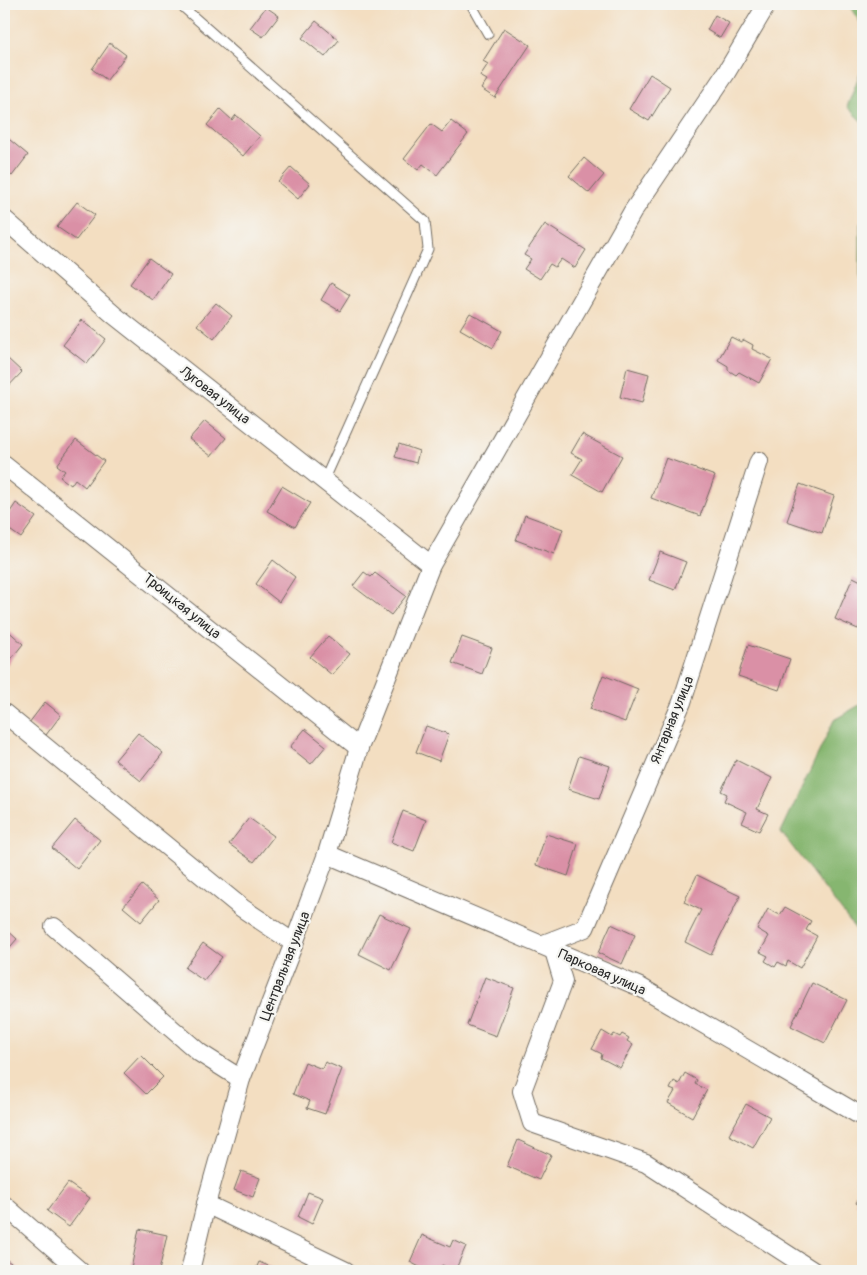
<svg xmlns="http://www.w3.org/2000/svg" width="867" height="1275" font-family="Pangolin,sans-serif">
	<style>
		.forest { fill: #86b66f; stroke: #58704d }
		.building { fill: #da90a6 }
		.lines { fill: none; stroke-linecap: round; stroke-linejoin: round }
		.lane-casing { stroke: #716a60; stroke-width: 11 }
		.street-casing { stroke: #716a60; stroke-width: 20 }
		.lane { stroke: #fff; stroke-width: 9 }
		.street { stroke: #fff; stroke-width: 18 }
		.labels { text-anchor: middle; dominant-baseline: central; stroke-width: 4.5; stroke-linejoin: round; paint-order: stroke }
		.street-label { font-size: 14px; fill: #2b2b2b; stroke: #f6f6f2 }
	</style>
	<rect width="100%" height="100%" fill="#f6f6f2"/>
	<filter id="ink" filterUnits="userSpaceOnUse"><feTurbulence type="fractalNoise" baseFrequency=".02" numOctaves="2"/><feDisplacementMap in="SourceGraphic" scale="10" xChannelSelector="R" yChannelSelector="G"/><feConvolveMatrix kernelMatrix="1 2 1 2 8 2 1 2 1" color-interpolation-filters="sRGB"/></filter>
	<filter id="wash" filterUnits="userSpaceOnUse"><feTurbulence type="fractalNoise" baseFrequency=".0096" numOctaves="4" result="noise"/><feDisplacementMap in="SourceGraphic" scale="20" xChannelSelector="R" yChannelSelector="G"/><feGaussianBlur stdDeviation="1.12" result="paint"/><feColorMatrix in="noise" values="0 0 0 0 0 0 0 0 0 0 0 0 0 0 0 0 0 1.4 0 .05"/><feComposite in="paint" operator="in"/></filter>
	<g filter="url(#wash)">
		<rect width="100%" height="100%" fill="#f3dec1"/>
		<g class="forest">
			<polygon points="848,4 863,4 863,27"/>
			<polygon points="863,65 863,123 847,107"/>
			<polygon points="863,219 863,286 860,276 860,224"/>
			<polygon points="863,703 863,939 781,832 834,720"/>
		</g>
		<g id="blocks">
			<g class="building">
				<polygon points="266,7 279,16 263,37 250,28"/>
				<polygon points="715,15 729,23 720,38 707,30"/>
				<polygon points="316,21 339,40 325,57 302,38"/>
				<polygon points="504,28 530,45 495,98 481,89 487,80 480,76 488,64 483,61"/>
				<polygon points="110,43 126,55 107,80 92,69"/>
				<polygon points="650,74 670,87 649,121 629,109"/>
				<polygon points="220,109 232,120 236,115 260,136 243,156 207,125"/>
				<polygon points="451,121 468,134 437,175 423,164 418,170 404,159 431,124 442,132"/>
				<polygon points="4,135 28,155 12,176 4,169"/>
				<polygon points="584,158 604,175 589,193 569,176"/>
				<polygon points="291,167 310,184 298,199 278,182"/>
				<polygon points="77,202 95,215 76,240 57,227"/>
				<polygon points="545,224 586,250 575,268 561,259 555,267 550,264 540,279 524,269 531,259 524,255"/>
				<polygon points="149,258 171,274 153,300 130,284"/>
				<polygon points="331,283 350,295 340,311 321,300"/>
				<polygon points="216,303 232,316 214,339 197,325"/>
				<polygon points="470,313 502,331 493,348 460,329"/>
				<polygon points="82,320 106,339 87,364 63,345"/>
				<polygon points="731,337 741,342 744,340 753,345 752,349 772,359 759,383 739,372 736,375 728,370 728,366 718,360"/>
				<polygon points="7,358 22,372 4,391 4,361"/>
				<polygon points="627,368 649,374 642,403 620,397"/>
				<polygon points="205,421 226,438 211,456 189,439"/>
				<polygon points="582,434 622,456 602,492 572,475 582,459 571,453"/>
				<polygon points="76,440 104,461 85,487 75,479 71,485 60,477 65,471 57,465"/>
				<polygon points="399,444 419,451 416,463 395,457"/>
				<polygon points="666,458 715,476 700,516 651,498"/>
				<polygon points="800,484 834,496 822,533 787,521"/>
				<polygon points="282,486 310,503 295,527 267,511"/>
				<polygon points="16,503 36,517 21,538 4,526 4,521"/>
				<polygon points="525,515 563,529 554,554 516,540"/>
				<polygon points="660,552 686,562 675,590 649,580"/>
				<polygon points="273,560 295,577 279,602 256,584"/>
				<polygon points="364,572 371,577 375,573 406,596 391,615 353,586"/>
				<polygon points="853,577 863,582 863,618 858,629 835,619"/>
				<polygon points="4,627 23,644 4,668"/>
				<polygon points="328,636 350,654 332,675 310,657"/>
				<polygon points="462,637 492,648 482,674 452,663"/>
				<polygon points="748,645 790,659 779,690 738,676"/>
				<polygon points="603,675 638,689 625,722 590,709"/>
				<polygon points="45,702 61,715 46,735 29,723"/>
				<polygon points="426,726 449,734 439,761 416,752"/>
				<polygon points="305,729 326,746 311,764 290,747"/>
				<polygon points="138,733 163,753 141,781 115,760"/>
				<polygon points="579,756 610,766 599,799 568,789"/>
				<polygon points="736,760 772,778 757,809 768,814 759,831 742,823 747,812 724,801 727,794 721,791"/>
				<polygon points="403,811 426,820 414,851 391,842"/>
				<polygon points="249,818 274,836 254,862 229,844"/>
				<polygon points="75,820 100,840 77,869 52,848"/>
				<polygon points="546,834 578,844 568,876 536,865"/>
				<polygon points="697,875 740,896 711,955 685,942 701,910 684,902"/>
				<polygon points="142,885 159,900 141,922 123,907"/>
				<polygon points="785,907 811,921 806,930 817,936 800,968 788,961 786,966 778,962 775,967 765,961 768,956 760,952 769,936 757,929 768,909 780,915"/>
				<polygon points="379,914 411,929 391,970 359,954"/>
				<polygon points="611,924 635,935 622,964 598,953"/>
				<polygon points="4,927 17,939 4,954"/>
				<polygon points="203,943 222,957 204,981 185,968"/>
				<polygon points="485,977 514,988 496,1036 467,1025"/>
				<polygon points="812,983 847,1000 825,1043 791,1026"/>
				<polygon points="602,1031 612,1037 614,1034 620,1037 622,1034 629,1038 627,1041 633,1045 620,1068 601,1058 602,1054 592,1049"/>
				<polygon points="141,1055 163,1077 146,1094 124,1073"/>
				<polygon points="305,1062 322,1069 325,1062 342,1069 325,1114 307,1108 310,1101 293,1094"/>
				<polygon points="685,1073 697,1080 695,1084 707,1090 692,1117 668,1103 675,1091 670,1089 674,1081 679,1084"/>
				<polygon points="746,1104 770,1117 753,1148 729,1135"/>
				<polygon points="518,1140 551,1155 539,1180 507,1166"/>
				<polygon points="241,1171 260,1178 253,1197 234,1190"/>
				<polygon points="68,1183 90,1198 69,1227 47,1211"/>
				<polygon points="863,1190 863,1208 856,1203"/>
				<polygon points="308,1192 323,1198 312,1224 298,1217"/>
				<polygon points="139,1229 167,1235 159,1271 144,1271 131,1269"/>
				<polygon points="422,1235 450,1247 453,1240 466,1246 455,1271 442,1265 439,1271 427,1271 410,1262"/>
				<polygon points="4,1258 22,1271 4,1271"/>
				<polygon points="259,1262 278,1270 277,1271 255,1271"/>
			</g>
		</g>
	</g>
	<g filter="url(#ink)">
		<use href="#blocks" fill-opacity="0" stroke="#716a60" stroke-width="1"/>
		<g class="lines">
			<defs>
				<g id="lane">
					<polyline points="471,4 488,34"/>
					<polyline points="184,8 425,221 428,249 324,481"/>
				</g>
				<g id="street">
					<polyline points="4,219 114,315 431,565"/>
					<polyline points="4,465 359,748"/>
					<polyline points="4,713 242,908 294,943"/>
					<polyline points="327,854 640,987 863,1117"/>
					<polyline points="54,927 200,1053 241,1079"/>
					<polyline points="541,945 585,928 682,702 759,461"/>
					<polyline points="554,951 563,981 522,1091 532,1123 646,1163 813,1271"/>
					<polyline points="206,1204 346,1271"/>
					<polyline points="4,1205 80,1271"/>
					<polyline points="190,1271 206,1204 241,1079 294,943 327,854 359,748 431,565 633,211 726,73 767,4"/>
				</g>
			</defs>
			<use href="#lane" class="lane-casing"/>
			<use href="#street" class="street-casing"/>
			<use href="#lane" class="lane"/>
			<use href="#street" class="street"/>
		</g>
	</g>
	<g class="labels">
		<g class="street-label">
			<text transform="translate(215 395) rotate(38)">Луговая улица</text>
			<text transform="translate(182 606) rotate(39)">Троицкая улица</text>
			<text transform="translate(672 720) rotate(-68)">Янтарная улица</text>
			<text transform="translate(285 966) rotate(-69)">Центральная улица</text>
			<text transform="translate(602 972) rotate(24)">Парковая улица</text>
		</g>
	</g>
	<rect width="867" height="1275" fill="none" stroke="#f6f6f2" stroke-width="20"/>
</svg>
